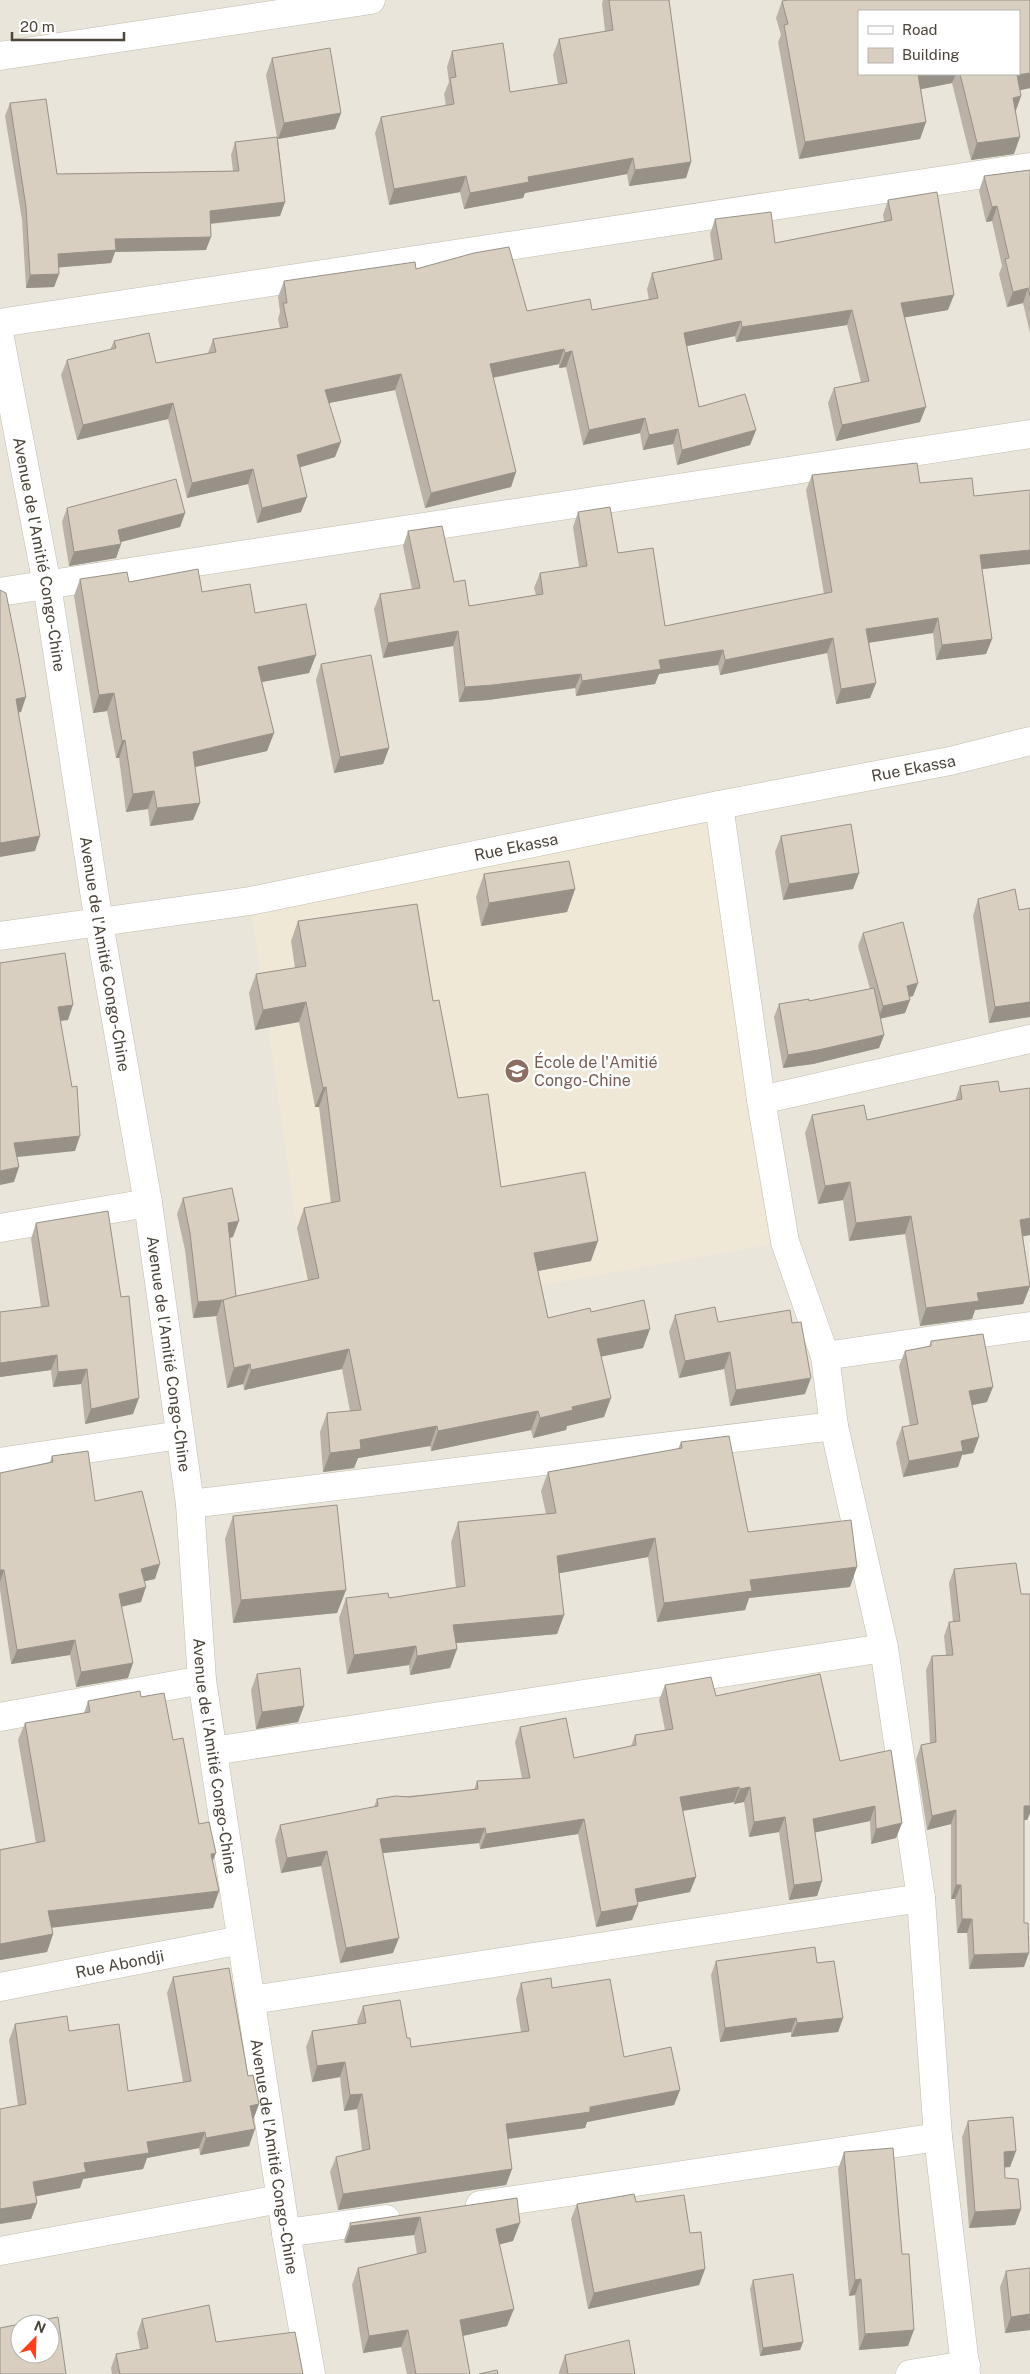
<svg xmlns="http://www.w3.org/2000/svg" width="1030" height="2374" font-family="'Public Sans',sans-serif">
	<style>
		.residential { fill: #eae5da; fill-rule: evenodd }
		.education { fill: #efe8d6 }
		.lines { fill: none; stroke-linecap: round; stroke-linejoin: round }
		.minor-casing { stroke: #c2bbae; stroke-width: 29 }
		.minor { stroke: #fff; stroke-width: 28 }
		.wall { fill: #bab2a6; fill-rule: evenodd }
		.shaded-wall { fill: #979187 }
		.building { fill: #d8cfc1; stroke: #979187 }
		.labels { text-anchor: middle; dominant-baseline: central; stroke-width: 5; stroke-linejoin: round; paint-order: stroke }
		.street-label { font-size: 16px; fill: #4b4439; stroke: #fff }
		.education-label { font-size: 16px; fill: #785e54; stroke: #fff; text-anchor: start }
	</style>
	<rect width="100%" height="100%" fill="#f6f3ec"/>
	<path class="residential" d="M 0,0 L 1030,0 L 1030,2374 L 0,2374 ZM 859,11 L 1019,11 L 1019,74 L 859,74 ZM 20,2324 L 50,2324 L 50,2354 L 20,2354 Z"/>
	<polygon class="education" points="719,805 785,1242 311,1326 250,901"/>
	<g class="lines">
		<defs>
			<g id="minor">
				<polyline points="0,56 371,0"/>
				<polyline points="0,323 1030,167"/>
				<path id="s1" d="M 0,338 L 47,585 L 99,923 L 148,1203 L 190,1504 L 202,1680 L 286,2233 L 311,2374"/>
				<polyline points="0,592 1030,434"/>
				<polyline points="719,805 761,1100 785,1242 825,1356 834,1426 884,1648 921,1898 938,2137 966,2374"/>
				<path id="s2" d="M 0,936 L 250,901 L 719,805 L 950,761 L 1030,741"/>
				<polyline points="761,1100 1030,1039"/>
				<polyline points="0,1228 148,1203"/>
				<polyline points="825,1356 1030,1326"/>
				<polyline points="0,1462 180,1435"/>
				<polyline points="190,1504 834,1426"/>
				<polyline points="0,1717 202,1680"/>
				<polyline points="213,1751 884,1648"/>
				<path id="s3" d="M 0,1987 L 241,1940"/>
				<polyline points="251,2000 921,1898"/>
				<polyline points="480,2205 938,2137"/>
				<polyline points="286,2233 386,2219"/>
				<polyline points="0,2251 280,2199"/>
				<polyline points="910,2374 966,2365"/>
			</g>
		</defs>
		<use href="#minor" class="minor-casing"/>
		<use href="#minor" class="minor"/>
	</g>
	<g class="wall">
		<polygon points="603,0 669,0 691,162 686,178 629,186 627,174 525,193 523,198 464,209 460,192 389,205 375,133 381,117 446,106 444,94 449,82 447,67 452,51 510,92 558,84 553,55 559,39 605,31 602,4"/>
		<path d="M 1030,0 L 1030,88 L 1020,90 L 1021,96 L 1015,112 L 1014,154 L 971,160 L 952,83 L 921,89 L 926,122 L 920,139 L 799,159 L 778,42 L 781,35 L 776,18 L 782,1 ZM 859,11 L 1019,74 L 859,74 Z"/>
		<polygon points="272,58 341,113 335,129 278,139 285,202 280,216 211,224 206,250 115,252 111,263 58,267 59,274 54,287 26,288 22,220 5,116 10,103 57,174 233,171 231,155 235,142 277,137 266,75"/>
		<polygon points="1030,170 1030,333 1023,303 1007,307 999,274 1002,266 992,221 986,222 979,191 984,176"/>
		<polygon points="888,200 948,310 905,317 920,422 836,441 828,403 834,388 861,382 847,325 736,342 735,336 687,346 699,407 756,430 750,445 677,465 673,444 643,450 640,433 583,445 566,367 559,368 559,364 493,378 516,472 511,487 425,508 395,390 329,403 335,457 300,467 301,512 257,523 248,484 187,498 168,419 77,440 61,375 67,360 110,350 114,341 156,363 208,353 213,339 280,328 278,319 280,312 278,297 284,281 416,269 527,311 592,310 649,300 647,289 652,273 714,260 710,234 715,219 775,243 884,221 883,215"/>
		<polygon points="812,475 920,483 974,496 1030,564 982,569 992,639 986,654 936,660 933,633 869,642 876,683 870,698 836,704 827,653 720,675 718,665 659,674 655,684 576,696 575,688 488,700 459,702 453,646 383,658 374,609 380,594 412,589 403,546 408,531 454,582 469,606 536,595 534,588 540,573 579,567 573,527 578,512 618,553 665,626 824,594 806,490"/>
		<polygon points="67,508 185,513 180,527 120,542 121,544 116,558 69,566 62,522"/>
		<polygon points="80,579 129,582 202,592 255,613 316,655 309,673 262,682 274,733 267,751 195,767 200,803 193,820 150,826 148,809 126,812 119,758 116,758 107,711 93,713 74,596"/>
		<polygon points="321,664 389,748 383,764 334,773 316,680"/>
		<polygon points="781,836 859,873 853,889 783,900 775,852"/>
		<polygon points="484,874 575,889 567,912 481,926 476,897"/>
		<polygon points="978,899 1019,910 1030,908 1030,1017 989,1023 973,916"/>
		<polygon points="298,921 433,1001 458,1098 501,1187 591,1261 538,1271 548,1318 591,1312 643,1348 601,1356 604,1417 567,1426 566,1430 533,1438 531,1430 431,1451 430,1446 358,1458 354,1468 323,1472 320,1432 327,1413 350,1411 342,1369 244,1390 243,1384 227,1388 216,1318 217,1316 193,1318 185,1250 177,1214 183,1198 233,1237 229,1238 236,1296 308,1281 297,1228 304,1208 331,1203 319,1107 315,1107 299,1022 255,1030 249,993 256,974 295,968 291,941"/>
		<polygon points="863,933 918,983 913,996 909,997 910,1000 905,1013 880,1019 884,1035 879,1048 813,1064 783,1068 774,1017 779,1004 809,1001 870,989 858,946"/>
		<polygon points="960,1086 1023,1236 1030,1286 1023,1304 975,1310 972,1319 920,1326 905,1234 849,1241 843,1200 818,1204 805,1133 812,1115 867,1120 955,1101"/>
		<polygon points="36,1223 133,1414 85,1424 81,1384 53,1387 51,1370 0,1377 0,1312 41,1307 31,1239"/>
		<polygon points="675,1315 718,1322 805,1394 730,1406 724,1369 679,1378 669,1332"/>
		<polygon points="931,1341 987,1402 972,1405 979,1437 973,1453 962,1455 958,1467 903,1477 896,1443 902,1427 910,1426 899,1366 905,1351 929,1347"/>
		<polygon points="681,1442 748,1532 850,1587 749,1598 745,1610 657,1622 648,1557 559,1573 564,1615 557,1634 456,1643 457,1649 450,1668 410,1675 409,1665 347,1674 339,1618 346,1598 389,1598 456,1588 451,1542 458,1522 546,1514 541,1491 548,1472 678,1449"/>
		<polygon points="52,1456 95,1501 155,1579 145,1581 141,1602 122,1607 128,1678 76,1687 70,1655 11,1664 0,1590 0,1473 50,1462"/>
		<polygon points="233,1516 346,1590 337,1613 233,1623 225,1539"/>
		<polygon points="954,1569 1021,1594 1030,1594 1030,1813 1027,1820 1024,1820 1024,1967 969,1969 967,1933 957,1933 955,1899 951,1899 951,1824 927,1830 916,1759 921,1745 930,1743 926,1670 932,1656 946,1655 944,1636 949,1622 953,1622 949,1583"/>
		<polygon points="257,1674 304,1706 298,1722 256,1729 251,1690"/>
		<polygon points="665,1685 716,1696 840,1761 902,1823 896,1838 871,1844 870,1821 815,1832 822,1881 817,1896 789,1900 779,1832 749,1837 744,1802 734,1804 734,1802 683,1811 690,1892 637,1902 638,1905 632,1920 596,1927 578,1834 480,1849 479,1843 382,1853 393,1953 340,1963 321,1866 281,1873 275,1840 280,1825 374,1807 377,1799 474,1790 477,1781 522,1779 515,1742 520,1727 574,1758 631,1746 635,1735 665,1730 659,1700"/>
		<polygon points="141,1697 173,1740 199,1824 212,1862 219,1891 213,1908 51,1927 53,1934 47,1952 0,1960 0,1849 36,1843 18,1740 25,1723 84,1713 88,1701"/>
		<polygon points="716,1961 843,2018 838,2032 791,2037 791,2032 720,2042 711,1975"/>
		<polygon points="173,1977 248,2076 259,2104 253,2120 249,2146 200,2155 199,2148 147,2158 143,2169 83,2179 80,2188 35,2196 37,2203 31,2219 18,2106 9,2040 15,2024 69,2031 128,2091 183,2082 167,1993"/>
		<polygon points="521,1983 552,1988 624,2057 680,2090 674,2105 587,2122 585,2128 508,2139 512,2169 506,2185 338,2210 330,2172 336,2157 362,2150 357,2109 344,2111 340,2077 312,2082 306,2047 312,2031 358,2024 357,2022 363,2006 407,2038 411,2047 521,2032 516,1999"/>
		<polygon points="968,2121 1016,2151 1010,2167 1004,2167 1005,2178 1021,2209 1015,2225 969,2228 962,2137"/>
		<polygon points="844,2152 908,2346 859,2350 855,2295 849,2296 838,2169"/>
		<polygon points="517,2198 513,2241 499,2244 507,2326 463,2336 470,2374 407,2374 401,2347 363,2353 352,2285 358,2268 417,2254 414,2235 345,2243 344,2240 350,2223"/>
		<polygon points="636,2202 690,2233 705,2269 699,2285 588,2309 571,2219 577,2204"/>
		<polygon points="1030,2268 1030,2330 1005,2333 1000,2287 1006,2271"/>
		<polygon points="753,2280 803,2342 800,2350 760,2356 750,2289"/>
		<polygon points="142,2319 216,2342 303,2374 112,2374 111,2368 116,2354 140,2349 137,2333"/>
		<polygon points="565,2355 635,2374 559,2374 559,2372"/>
	</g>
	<g class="shaded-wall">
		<polygon points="1030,73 1030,88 1011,92 1017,75"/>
		<polygon points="918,74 956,74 952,83 912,91"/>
		<polygon points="1021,96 1015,113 1013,98"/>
		<polygon points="341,113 335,129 278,139 284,123"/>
		<polygon points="926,122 920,139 799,159 805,142"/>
		<polygon points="1020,137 1014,154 971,160 977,143"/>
		<polygon points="633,158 627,174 525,193 523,198 464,209 470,193 528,177"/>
		<polygon points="691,162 686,178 629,186 635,170"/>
		<polygon points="466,176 460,192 389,205 394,189"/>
		<polygon points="285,202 280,216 206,224 210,211"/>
		<polygon points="997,206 992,221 986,222 992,207"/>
		<polygon points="211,237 206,250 115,252 111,263 53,268 58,254 115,239"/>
		<polygon points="59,274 54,287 26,288 30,275"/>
		<polygon points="1028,288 1023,303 1007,307 1013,292"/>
		<polygon points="954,295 948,310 896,319 901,303"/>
		<polygon points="852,310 847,325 736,342 742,327"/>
		<polygon points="741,321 735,336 678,348 684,333"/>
		<polygon points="564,349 559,364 485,379 490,364"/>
		<polygon points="572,351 566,367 559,368 565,353"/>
		<polygon points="401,374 395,390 319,405 325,390"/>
		<polygon points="173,403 168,419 77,440 83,425"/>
		<polygon points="926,407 920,422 836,441 842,425"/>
		<polygon points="645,418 640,433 583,445 589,430"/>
		<polygon points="678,429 673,444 643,450 649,435"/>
		<polygon points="756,430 750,445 677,465 682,450"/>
		<polygon points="341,442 335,457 291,470 297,455"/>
		<polygon points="253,469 248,484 187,498 192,483"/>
		<polygon points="516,472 511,487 425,508 431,493"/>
		<polygon points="307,497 301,512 257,523 262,508"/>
		<polygon points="185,513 180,527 113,544 118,530"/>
		<polygon points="121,544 116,558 69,566 74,552"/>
		<polygon points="1030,550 1030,564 974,570 980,555"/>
		<polygon points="938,618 933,633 861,644 866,629"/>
		<polygon points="458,631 453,646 383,658 388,643"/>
		<polygon points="833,638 827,653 720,675 725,660"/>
		<polygon points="992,639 986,654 936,660 942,645"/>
		<polygon points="723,650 718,665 659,674 655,684 576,696 582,681 659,660"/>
		<polygon points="316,655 309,673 252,684 258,667"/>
		<polygon points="581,674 575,688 488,700 459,702 465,687"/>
		<polygon points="876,683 870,698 836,704 841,689"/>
		<polygon points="114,693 107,711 93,713 99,695"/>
		<polygon points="26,697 21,712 11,714 16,699"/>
		<polygon points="274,733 267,751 186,769 193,752"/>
		<polygon points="125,740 119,758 116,758 122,741"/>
		<polygon points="389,748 383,764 334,773 340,757"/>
		<polygon points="154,791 148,809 126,812 133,794"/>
		<polygon points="200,803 193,820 150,826 157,808"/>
		<polygon points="40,836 35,851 0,857 0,843"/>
		<polygon points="859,873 853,889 783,900 789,884"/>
		<polygon points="575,889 567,912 481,926 489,903"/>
		<polygon points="918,983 913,996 902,999 907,986"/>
		<polygon points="910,1000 905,1013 878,1019 883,1006"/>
		<polygon points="306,1002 299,1022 255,1030 263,1010"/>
		<polygon points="1030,1002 1030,1017 989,1023 995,1007"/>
		<polygon points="73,1005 68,1020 53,1022 58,1007"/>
		<polygon points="884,1035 879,1048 813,1064 783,1068 788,1055"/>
		<polygon points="326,1087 319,1107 315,1107 323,1088"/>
		<polygon points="80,1136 75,1151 8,1158 14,1143"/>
		<polygon points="19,1167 14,1182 0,1185 0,1171"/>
		<polygon points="850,1182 843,1200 818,1204 825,1186"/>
		<polygon points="911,1216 905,1234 849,1241 856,1223"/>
		<polygon points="1030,1218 1030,1235 1014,1238 1020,1220"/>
		<polygon points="239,1221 233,1237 222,1240 228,1223"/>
		<polygon points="598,1241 591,1261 527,1273 534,1253"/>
		<polygon points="1030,1286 1023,1304 975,1310 972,1319 920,1326 926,1308 977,1293"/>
		<polygon points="222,1300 217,1316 193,1318 198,1302"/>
		<polygon points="650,1329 643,1348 590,1359 597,1339"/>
		<polygon points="349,1349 342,1369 244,1390 251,1370"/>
		<polygon points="730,1352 724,1369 679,1378 685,1361"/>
		<polygon points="57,1355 51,1370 0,1377 0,1363"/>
		<polygon points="250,1364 243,1384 227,1388 234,1368"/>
		<polygon points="87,1369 81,1384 53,1387 58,1372"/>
		<polygon points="811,1378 805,1394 730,1406 736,1390"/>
		<polygon points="993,1387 987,1402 963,1407 969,1391"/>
		<polygon points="139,1398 133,1414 85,1424 91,1409"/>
		<polygon points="611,1398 604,1417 567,1426 566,1430 533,1438 540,1418 572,1407"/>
		<polygon points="538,1411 531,1430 431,1451 438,1431"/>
		<polygon points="437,1426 430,1446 358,1458 354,1468 323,1472 330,1453 360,1440"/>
		<polygon points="979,1437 973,1453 962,1455 958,1467 903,1477 909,1461 961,1441"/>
		<polygon points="655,1538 648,1557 550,1575 557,1556"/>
		<polygon points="160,1564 155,1579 136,1583 141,1569"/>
		<polygon points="857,1567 850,1587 749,1598 745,1610 657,1622 664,1603 750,1580"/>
		<polygon points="0,1570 4,1570 0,1582"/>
		<polygon points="146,1587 141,1602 114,1608 119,1594"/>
		<polygon points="346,1590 337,1613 233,1623 241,1600"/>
		<polygon points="564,1615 557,1634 446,1644 453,1625"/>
		<polygon points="75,1640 70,1655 11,1664 17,1650"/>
		<polygon points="416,1646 409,1665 347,1674 354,1655"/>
		<polygon points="457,1649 450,1668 410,1675 417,1656"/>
		<polygon points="133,1663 128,1678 76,1687 81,1672"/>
		<polygon points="304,1706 298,1722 256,1729 262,1712"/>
		<polygon points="739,1787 734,1802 675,1812 680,1797"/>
		<polygon points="750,1787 744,1802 734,1804 740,1789"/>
		<polygon points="875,1806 870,1821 808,1834 813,1819"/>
		<polygon points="1024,1806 1030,1806 1030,1813 1027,1820 1018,1820"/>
		<polygon points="956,1810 951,1824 927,1830 932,1816"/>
		<polygon points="785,1817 779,1832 749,1837 754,1822"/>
		<polygon points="584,1819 578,1834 480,1849 486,1834"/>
		<polygon points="902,1823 896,1838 871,1844 876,1829"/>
		<polygon points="485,1828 479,1843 374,1854 380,1839"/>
		<polygon points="327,1851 321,1866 281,1873 287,1858"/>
		<polygon points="216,1853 209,1870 211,1854"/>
		<polygon points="696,1877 690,1892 629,1904 635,1889"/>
		<polygon points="822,1881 817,1896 789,1900 794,1885"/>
		<polygon points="956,1885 961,1885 955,1899 951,1899"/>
		<polygon points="219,1891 213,1908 42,1929 48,1911"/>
		<polygon points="638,1905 632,1920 596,1927 601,1912"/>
		<polygon points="962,1919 972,1919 967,1933 957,1933"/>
		<polygon points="53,1934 47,1952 0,1960 0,1944"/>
		<polygon points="399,1938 393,1953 340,1963 346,1948"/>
		<polygon points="1029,1953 1024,1967 969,1969 974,1955"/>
		<polygon points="796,2018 791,2032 720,2042 725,2028"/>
		<polygon points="843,2018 838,2032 791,2037 797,2023"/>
		<polygon points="345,2062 340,2077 312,2082 317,2066"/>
		<polygon points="680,2090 674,2105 587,2122 585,2128 500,2140 506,2124"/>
		<polygon points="362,2094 357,2109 344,2111 350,2095"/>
		<polygon points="259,2104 253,2120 250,2106"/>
		<polygon points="255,2129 249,2146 200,2155 206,2138"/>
		<polygon points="205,2132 199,2148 147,2158 143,2169 83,2179 80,2188 27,2198 33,2182 84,2163 147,2142"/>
		<polygon points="1016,2151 1010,2167 998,2168 1004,2152"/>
		<polygon points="512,2169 506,2185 338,2210 343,2194"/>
		<polygon points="37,2203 31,2219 0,2224 0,2209"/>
		<polygon points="1021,2209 1015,2225 969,2228 975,2212"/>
		<polygon points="420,2217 414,2235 345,2243 351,2226"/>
		<polygon points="520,2223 513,2241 490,2247 496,2229"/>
		<polygon points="705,2269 699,2285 588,2309 594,2293"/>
		<polygon points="861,2279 855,2295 849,2296 855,2280"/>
		<polygon points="514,2309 507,2326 453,2338 460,2320"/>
		<polygon points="1030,2314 1030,2330 1005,2333 1011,2317"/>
		<polygon points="408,2330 401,2347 363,2353 369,2336"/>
		<polygon points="914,2330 908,2346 859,2350 865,2334"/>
		<polygon points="803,2342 800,2350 760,2356 763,2348"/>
	</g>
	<g class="building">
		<polygon points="609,0 669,0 691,162 635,170 633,158 528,177 529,182 470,193 466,176 394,189 381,117 454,104 450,78 456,77 452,51 503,43 510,92 567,83 559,39 613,30"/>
		<polygon points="788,0 1030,0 1030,73 1017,75 1021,96 1013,98 1020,137 977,143 960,74 1019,74 1019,11 859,11 859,74 921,74 918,74 926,122 805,142 784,25 788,24 782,1"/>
		<polygon points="330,48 341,113 284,123 272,58"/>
		<polygon points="46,99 57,174 239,171 235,142 277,137 285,202 210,211 211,237 115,239 116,250 58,254 59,274 30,275 26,207 10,103"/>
		<polygon points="1030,170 1030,296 1028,288 1013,292 1005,259 1009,258 997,206 992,207 984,176"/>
		<polygon points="937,192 954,295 901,303 926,407 842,425 834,388 869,381 852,310 742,327 741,321 684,333 699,407 745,394 756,430 682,450 678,429 649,435 645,418 589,430 572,351 565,353 564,349 490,364 516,472 431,493 401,374 325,390 341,442 297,455 307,497 262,508 253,469 192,483 173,403 83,425 67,360 116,348 114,341 149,333 156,363 216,352 213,339 288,327 283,303 287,303 284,281 415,262 416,269 474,253 509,247 527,311 590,299 592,310 658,298 652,273 722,259 715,219 771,212 775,243 892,220 888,200"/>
		<polygon points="917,463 920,483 972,478 974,496 1030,490 1030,550 980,555 992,639 942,645 938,618 866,629 876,683 841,689 833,638 725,660 723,650 659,660 661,669 582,681 581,674 493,685 465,687 458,631 388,643 380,594 420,588 408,531 442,526 454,582 465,580 469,606 543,594 540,573 587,566 578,512 610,507 618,553 653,548 665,626 832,592 812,475"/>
		<polygon points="176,479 185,513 118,530 121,544 74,552 67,508"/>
		<polygon points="198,569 202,592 250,584 255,613 306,604 316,655 258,667 274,733 193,752 200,803 157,808 154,791 133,794 125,740 122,741 114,693 99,695 80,579 127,572 129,582"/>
		<polygon points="0,590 6,593 19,658 26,697 16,699 40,836 0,843"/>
		<polygon points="371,655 389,748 340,757 321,664"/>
		<polygon points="851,824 859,873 789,884 781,836"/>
		<polygon points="569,861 575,889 489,903 484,874"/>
		<polygon points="1015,889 1019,910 1030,908 1030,1002 995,1007 978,899"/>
		<polygon points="417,904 433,1001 439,1000 458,1098 488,1094 501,1187 585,1172 598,1241 534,1253 548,1318 590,1308 591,1312 644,1300 650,1329 597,1339 611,1398 572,1407 573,1410 540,1418 538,1411 438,1431 437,1426 360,1440 361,1449 330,1453 327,1413 361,1410 349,1349 251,1370 250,1364 234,1368 223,1299 319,1278 304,1208 340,1201 326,1087 323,1088 306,1002 263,1010 256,974 306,966 298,921"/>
		<polygon points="903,922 918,983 907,986 910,1000 883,1006 863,933"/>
		<polygon points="65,953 73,1005 58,1007 72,1087 77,1086 80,1136 14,1143 19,1167 0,1171 0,963"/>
		<polygon points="874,988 884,1035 818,1050 788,1055 779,1004 809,999 809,1001"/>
		<polygon points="998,1081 1000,1092 1030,1088 1030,1218 1020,1220 1030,1286 977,1293 979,1301 926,1308 911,1216 856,1223 850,1182 825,1186 812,1115 864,1105 867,1120 962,1099 960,1086"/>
		<polygon points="232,1188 239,1221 228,1223 236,1296 223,1300 198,1302 190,1233 183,1198"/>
		<polygon points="108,1211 121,1297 129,1296 139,1398 91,1409 87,1369 58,1372 57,1355 0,1363 0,1312 49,1306 36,1223"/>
		<polygon points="715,1307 718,1322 790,1310 792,1323 801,1322 811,1378 736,1390 730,1352 685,1361 675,1315"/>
		<polygon points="983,1334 993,1387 969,1391 979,1437 961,1441 963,1451 909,1461 902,1427 918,1424 905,1351 931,1346 931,1341"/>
		<polygon points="729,1436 748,1532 851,1520 857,1567 750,1580 752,1591 664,1603 655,1538 557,1556 564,1615 453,1625 457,1649 417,1656 416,1646 354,1655 346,1598 388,1593 389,1598 465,1586 458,1522 556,1513 548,1472 682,1448 681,1442"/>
		<polygon points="88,1451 95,1501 142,1491 160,1564 141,1569 146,1587 119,1594 133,1663 81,1672 75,1640 17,1650 4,1570 0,1570 0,1473 53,1462 52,1456"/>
		<polygon points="337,1505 346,1590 241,1600 233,1516"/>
		<polygon points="1016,1563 1021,1594 1030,1594 1030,1806 1024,1806 1024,1923 1028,1923 1029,1953 974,1955 972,1919 962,1919 961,1885 956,1885 956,1810 932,1816 921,1745 936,1742 932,1656 953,1655 949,1622 960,1621 954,1569"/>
		<polygon points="300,1668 304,1706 262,1712 257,1674"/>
		<polygon points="820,1674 840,1761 891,1750 902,1823 876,1829 875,1806 813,1819 822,1881 794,1885 785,1817 754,1822 750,1787 740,1789 739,1787 680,1797 696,1877 635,1889 638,1905 601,1912 584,1819 486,1834 485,1828 380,1839 399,1938 346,1948 327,1851 287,1858 280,1825 378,1806 377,1799 396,1796 409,1797 478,1789 477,1781 530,1778 520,1727 566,1718 574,1758 636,1745 635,1735 673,1729 665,1685 711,1677 716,1696"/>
		<polygon points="140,1691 141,1697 164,1693 173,1740 183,1738 199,1824 209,1822 216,1853 211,1854 219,1891 48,1911 53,1934 0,1944 0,1850 45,1841 25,1723 90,1712 88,1701"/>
		<polygon points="815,1947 817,1963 834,1961 843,2018 797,2023 796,2018 725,2028 716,1961"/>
		<polygon points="229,1968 248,2076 253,2075 259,2104 250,2106 255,2129 206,2138 205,2132 147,2142 149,2153 84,2163 86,2172 33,2182 37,2203 0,2209 0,2109 26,2104 15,2024 67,2016 69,2031 119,2024 128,2091 191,2081 173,1977"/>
		<polygon points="551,1978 552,1988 610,1979 624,2057 671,2047 680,2090 590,2107 590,2112 506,2124 512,2169 343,2194 336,2157 370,2149 362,2094 350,2095 345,2062 317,2066 312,2031 366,2023 363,2006 400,2000 407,2038 410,2038 411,2047 529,2031 521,1983"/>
		<polygon points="1013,2117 1016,2151 1004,2152 1005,2178 1018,2179 1021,2209 975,2212 968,2121"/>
		<polygon points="893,2148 902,2254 909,2254 914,2330 865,2334 861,2279 855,2280 844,2152"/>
		<polygon points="634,2194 636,2202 684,2195 690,2233 701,2232 705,2269 594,2293 577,2204"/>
		<polygon points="517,2198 520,2223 496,2229 514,2309 460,2320 470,2374 416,2374 408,2330 369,2336 358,2268 426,2252 420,2217 351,2226 350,2223"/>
		<polygon points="1030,2268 1030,2314 1011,2317 1006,2271"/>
		<polygon points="793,2274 803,2342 763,2348 753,2280"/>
		<polygon points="209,2305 216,2342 295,2332 303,2374 120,2374 116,2354 148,2348 142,2319"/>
		<polygon points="58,2317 66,2374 0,2374 0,2328 20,2324 20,2354 50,2354 50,2324 21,2324"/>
		<polygon points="629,2340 635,2374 568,2374 565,2355"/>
		<polygon points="497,2370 498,2374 479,2374"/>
	</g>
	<defs>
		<symbol id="university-disc" viewBox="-11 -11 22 22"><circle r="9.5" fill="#8d6e63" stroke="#fff"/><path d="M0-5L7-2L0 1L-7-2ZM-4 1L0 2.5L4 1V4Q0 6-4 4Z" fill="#fff"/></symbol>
	</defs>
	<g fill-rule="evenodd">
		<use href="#university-disc" x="503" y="1057" width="28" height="28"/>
	</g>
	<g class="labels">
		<g class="street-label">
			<text stroke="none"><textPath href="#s1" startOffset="220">Avenue de l'Amitié Congo-Chine</textPath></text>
			<text stroke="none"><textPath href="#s2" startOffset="929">Rue Ekassa</textPath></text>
			<text stroke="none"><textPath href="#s2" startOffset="524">Rue Ekassa</textPath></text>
			<text stroke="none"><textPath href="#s1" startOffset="625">Avenue de l'Amitié Congo-Chine</textPath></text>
			<text stroke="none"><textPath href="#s1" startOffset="1030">Avenue de l'Amitié Congo-Chine</textPath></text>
			<text stroke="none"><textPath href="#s1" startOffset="1435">Avenue de l'Amitié Congo-Chine</textPath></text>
			<text stroke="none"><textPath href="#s3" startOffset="122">Rue Abondji</textPath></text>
			<text stroke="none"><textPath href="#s1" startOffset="1840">Avenue de l'Amitié Congo-Chine</textPath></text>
		</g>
		<g class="education-label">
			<text x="534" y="1062">École de l'Amitié<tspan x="534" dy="18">Congo-Chine</tspan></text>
		</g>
	</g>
	<rect x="858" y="10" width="162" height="65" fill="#ffffff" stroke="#b7b4b0"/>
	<rect x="868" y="26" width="25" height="8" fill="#ffffff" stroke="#b7b4b0"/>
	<text x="902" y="35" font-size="15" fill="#4b4439">Road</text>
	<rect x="868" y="48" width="25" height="15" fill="#d8cfc1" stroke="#b7b4b0"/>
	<text x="902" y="60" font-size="15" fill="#4b4439">Building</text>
	<g transform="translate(35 2339) rotate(23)"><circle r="24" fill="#ffffff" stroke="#b7b4b0"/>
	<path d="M0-4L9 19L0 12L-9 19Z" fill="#fc3f1d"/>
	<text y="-8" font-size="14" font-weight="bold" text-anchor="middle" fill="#4b4439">N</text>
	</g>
	<path d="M12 32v8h112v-8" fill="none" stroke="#4b4439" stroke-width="2.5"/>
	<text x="20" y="32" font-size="15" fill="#4b4439" stroke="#ffffff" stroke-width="4" paint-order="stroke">20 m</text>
</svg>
